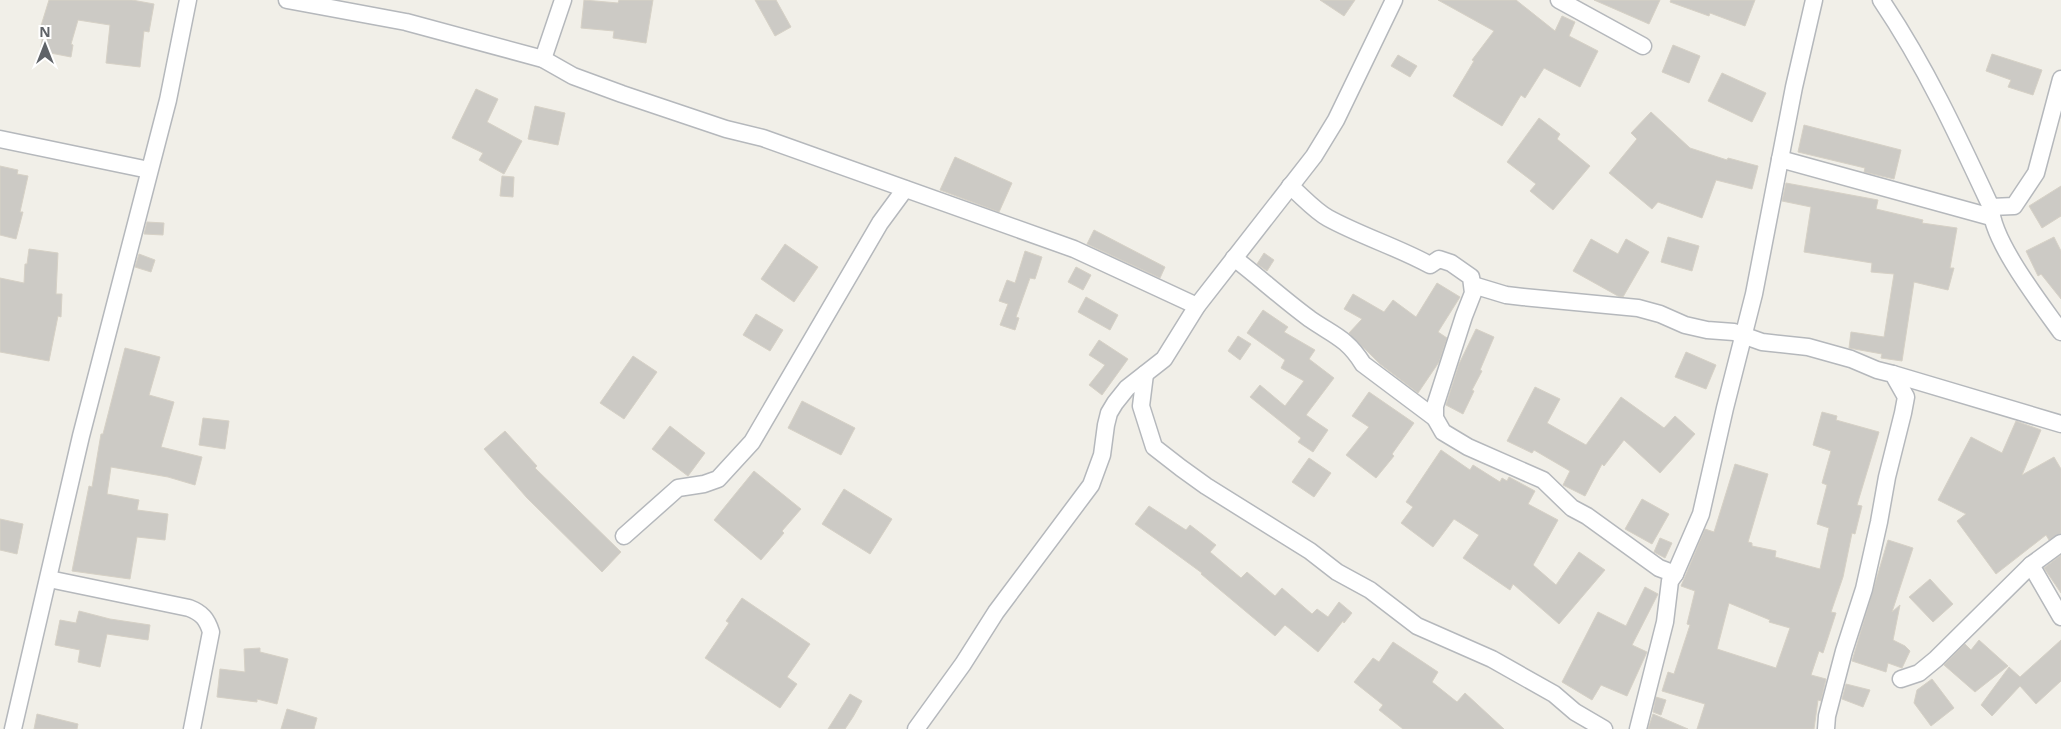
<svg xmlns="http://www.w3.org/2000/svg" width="2061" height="729" font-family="'Noto Sans',sans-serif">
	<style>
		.building { fill: #cccac5; stroke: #d6d1c6; fill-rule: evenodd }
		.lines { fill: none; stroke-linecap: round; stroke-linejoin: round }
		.minor-casing { stroke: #b5b8bc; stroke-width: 19 }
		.minor { stroke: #fff; stroke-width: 16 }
	</style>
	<rect width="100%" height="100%" fill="#f1efe8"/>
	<g class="building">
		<polygon points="49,0 132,0 154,4 149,32 144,31 140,67 106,63 110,25 78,20 71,44 73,45 71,57 40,51 44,30 40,29"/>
		<polygon points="584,0 618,3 619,0 653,0 646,43 613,38 614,31 581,28"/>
		<polygon points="755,0 776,0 791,27 775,36"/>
		<polygon points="1320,0 1355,0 1344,16"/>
		<polygon points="1438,0 1516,0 1555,31 1562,16 1575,22 1569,36 1598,51 1580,87 1544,68 1525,98 1521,95 1502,126 1453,96 1474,61 1472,60 1494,31"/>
		<polygon points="1594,0 1660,0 1649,24"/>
		<polygon points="1671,0 1755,0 1745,26 1710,13 1709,16 1670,2"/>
		<polygon points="1673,45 1700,56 1689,83 1662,72"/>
		<polygon points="1992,54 2042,70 2033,95 2008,87 2011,80 1986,71"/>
		<polygon points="1398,55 1417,66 1410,77 1391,66"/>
		<polygon points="1722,73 1766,93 1752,122 1708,101"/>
		<polygon points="476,89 498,99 487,122 522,141 504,174 479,160 483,153 452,138"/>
		<polygon points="535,106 565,113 558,145 528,139"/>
		<polygon points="1651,112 1690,148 1727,160 1728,158 1758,166 1752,189 1716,180 1702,218 1658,202 1652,209 1609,173 1637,139 1631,133"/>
		<polygon points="1539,118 1560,134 1557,139 1590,166 1553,210 1530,191 1536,184 1507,162"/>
		<polygon points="1804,125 1901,150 1894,179 1864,172 1865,168 1798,152"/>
		<polygon points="955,157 1012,183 999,212 940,190"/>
		<polygon points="0,166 18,170 17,174 28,176 20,212 23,212 16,239 0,235"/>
		<polygon points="502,176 514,177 513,197 500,196"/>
		<polygon points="1786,183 1878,200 1876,209 1923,220 1922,223 1957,228 1950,268 1954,268 1948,290 1914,282 1902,361 1881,358 1882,354 1849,348 1851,332 1884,337 1894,274 1871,272 1872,263 1804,252 1811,207 1782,201"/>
		<polygon points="2061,186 2061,216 2042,228 2029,206"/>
		<polygon points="147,222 164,223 163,235 144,234"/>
		<polygon points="1094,230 1165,267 1160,278 1087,244"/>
		<polygon points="1668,237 1699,246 1692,271 1661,262"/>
		<polygon points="2054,237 2061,251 2061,299 2041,274 2038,276 2026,251"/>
		<polygon points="1591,239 1618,254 1626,239 1649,252 1623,297 1618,296 1573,271"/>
		<polygon points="785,244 818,267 794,302 761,279"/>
		<polygon points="29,249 58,253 56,294 62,294 61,317 58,316 49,361 0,352 0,278 24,283 25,264 27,264"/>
		<polygon points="1025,251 1042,257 1035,279 1030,278 1016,317 1019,318 1015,330 1000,325 1008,304 999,301 1007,280 1015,283"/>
		<polygon points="1264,253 1274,260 1267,271 1257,264"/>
		<polygon points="139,254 155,260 151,272 135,267"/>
		<polygon points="1076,267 1091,275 1083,290 1068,282"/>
		<polygon points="1437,283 1460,297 1438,332 1447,338 1439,362 1418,393 1380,364 1349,333 1362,319 1344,309 1353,294 1384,312 1393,300 1416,317"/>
		<polygon points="1086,297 1118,315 1110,330 1078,312"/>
		<polygon points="1263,310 1288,327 1284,332 1315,350 1309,359 1334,378 1306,415 1328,430 1313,452 1298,442 1301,438 1250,397 1260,385 1285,406 1304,381 1281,368 1285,360 1247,333"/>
		<polygon points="756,314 783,330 770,351 743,335"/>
		<polygon points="1476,329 1494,337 1480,370 1482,371 1472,390 1474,391 1463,414 1446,405 1459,364"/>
		<polygon points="1238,336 1251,344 1240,360 1228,351"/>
		<polygon points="1099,340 1128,359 1102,395 1089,385 1105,365 1089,355"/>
		<polygon points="125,348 160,357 149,395 174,402 161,447 202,457 195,485 168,477 111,467 107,494 139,500 137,510 168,514 165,540 137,537 130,579 72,571 89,486 92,487 101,434 103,434"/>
		<polygon points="1686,352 1716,365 1706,389 1675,377"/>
		<polygon points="633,356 657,372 624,419 600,403"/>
		<polygon points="1535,387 1560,399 1547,423 1586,445 1621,397 1664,428 1675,416 1695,434 1660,473 1624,440 1604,466 1602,464 1585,496 1563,485 1570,471 1534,450 1532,453 1507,441"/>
		<polygon points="1369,392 1414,423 1392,454 1394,456 1376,478 1346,455 1369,427 1352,416"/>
		<polygon points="802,401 855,428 841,455 788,428"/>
		<path d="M 1822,412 L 1837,416 L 1836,420 L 1879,432 L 1857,505 L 1862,506 L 1855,534 L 1852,533 L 1843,577 L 1831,612 L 1836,613 L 1823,653 L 1819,651 L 1811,675 L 1826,679 L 1821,701 L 1818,700 L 1814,729 L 1697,729 L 1705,704 L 1662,691 L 1668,672 L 1674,674 L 1690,625 L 1687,624 L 1695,591 L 1681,586 L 1684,579 L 1705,529 L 1714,532 L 1735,464 L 1768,474 L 1748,542 L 1752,543 L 1752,546 L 1776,551 L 1775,557 L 1820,569 L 1829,528 L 1817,524 L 1827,485 L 1822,483 L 1831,451 L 1813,445 ZM 1729,603 L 1770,620 L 1769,622 L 1790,628 L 1776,668 L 1717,649 Z"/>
		<polygon points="203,418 229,421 225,449 199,445"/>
		<polygon points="2016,421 2041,430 2022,475 2054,457 2061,469 2061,533 2049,540 2046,535 1996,574 1957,521 1966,514 1938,500 1971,437 2002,453"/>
		<polygon points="670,426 705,453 688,476 652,449"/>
		<polygon points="505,431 537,466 535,468 621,552 602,572 527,498 484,449"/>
		<polygon points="1441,450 1470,470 1473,465 1500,482 1502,478 1507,481 1509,477 1535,491 1528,504 1558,520 1533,565 1556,585 1579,552 1605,570 1559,624 1513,584 1510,590 1463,558 1479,535 1454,519 1433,547 1401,523 1413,507 1406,502"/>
		<polygon points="1309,458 1331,473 1314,497 1292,482"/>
		<polygon points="754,471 801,509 782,531 784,533 761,560 714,520"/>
		<polygon points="844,489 892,519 870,554 822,524"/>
		<polygon points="1642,499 1669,514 1652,544 1625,529"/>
		<polygon points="1149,506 1186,530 1190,525 1216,545 1210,552 1241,578 1247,572 1275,596 1282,588 1312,614 1317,609 1328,617 1339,602 1352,613 1344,623 1343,621 1318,652 1285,625 1275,636 1201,574 1202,573 1135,524"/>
		<polygon points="0,519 23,524 17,554 0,550"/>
		<polygon points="1660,538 1672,543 1665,558 1654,552"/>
		<polygon points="1888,540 1913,548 1892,612 1900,605 1893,640 1905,646 1910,651 1902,668 1888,663 1886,672 1852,661"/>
		<polygon points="2061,555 2061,593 2044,568"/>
		<polygon points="1930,579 1953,604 1933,622 1909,597"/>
		<polygon points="1645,587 1658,594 1632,645 1647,652 1627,696 1601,685 1592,700 1562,682 1598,612 1626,626"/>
		<polygon points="742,598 810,644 787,677 797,684 780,708 705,658 729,623 726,621"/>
		<polygon points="79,611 110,619 150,625 148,640 107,634 100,667 78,662 80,650 55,645 60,620 76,623"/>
		<polygon points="1979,640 2008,666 1975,692 1944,665 1965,644 1971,650"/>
		<polygon points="2061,640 2061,681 2036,704 2020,686 1992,716 1981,705 2009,667 2020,677"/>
		<polygon points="1393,642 1438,672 1432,682 1457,702 1465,693 1504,729 1403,729 1379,710 1383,705 1354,682 1373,658 1379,662"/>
		<polygon points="260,648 260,652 288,659 277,704 257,699 257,702 217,697 220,669 245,672 244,649"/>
		<polygon points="1932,679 1954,708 1931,726 1914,703 1917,690"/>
		<polygon points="1846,684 1870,690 1863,707 1842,699"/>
		<polygon points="850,694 862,701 853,717 845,729 828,729"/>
		<polygon points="1656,697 1666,700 1661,715 1653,712"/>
		<polygon points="287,709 317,718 314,729 281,729"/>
		<polygon points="37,714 78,724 77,729 34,729"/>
		<polygon points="1653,714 1688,729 1648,729"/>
	</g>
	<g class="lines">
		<defs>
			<g id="minor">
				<polyline points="287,0 406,22 543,59 573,76 622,94 726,129 763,138 1074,249 1197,306"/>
				<polyline points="1559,0 1643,46"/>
				<path d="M 1881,0 C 1925,65 1958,136 1991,207 C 1991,240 2041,304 2061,332"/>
				<polyline points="543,59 563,0"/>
				<polyline points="0,139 149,170"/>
				<polyline points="1780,159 1991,217"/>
				<path d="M 1290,186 C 1302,196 1314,210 1328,218 C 1361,236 1397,247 1430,265 L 1439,259 L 1451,263 L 1471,277 L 1473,293 L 1464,316 L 1435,406 L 1435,418 L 1443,432 L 1468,447 L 1543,480 L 1572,508 L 1587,516 L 1659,568 L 1675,574 L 1670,581 L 1665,622 L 1638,729"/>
				<polyline points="1991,207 2014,206 2036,173 2061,79"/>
				<path d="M 1234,258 C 1260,278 1284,300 1310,319 C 1333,335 1347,338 1363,364 L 1435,418"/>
				<polyline points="1473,285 1506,295 1523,297 1638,308 1660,314 1685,325 1707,330 1734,332 1762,342 1808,347 1851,359 1877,370 1893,374 1906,397 1903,413 1887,477 1879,522 1864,589 1844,651 1827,716 1826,729"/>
				<polyline points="1145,374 1141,406 1154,447 1181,468 1206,486 1310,551 1337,572 1370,590 1417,626 1492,659 1554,694 1575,712 1604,729"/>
				<polyline points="1893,374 2061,424"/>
				<polyline points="624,536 678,488 704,484 718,479 752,442 880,223 905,189"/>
				<polyline points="2031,565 2061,617"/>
				<polyline points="1675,574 1701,514 1725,408 1754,294 1794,87 1814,0"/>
				<path d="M 49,579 L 189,608 C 202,613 207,619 211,632 L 192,729"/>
				<polyline points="1901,679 1919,673 1936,659 2031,565 2061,543"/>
				<polyline points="13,729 81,436 168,100 188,0"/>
				<polyline points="916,729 963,664 996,612 1091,485 1102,455 1106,425 1109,413 1115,403 1127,388 1164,359 1197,306 1314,156 1336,120 1394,0"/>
			</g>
		</defs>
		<use href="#minor" class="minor-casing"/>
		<use href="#minor" class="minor"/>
	</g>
	<g transform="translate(45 45)" stroke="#ffffff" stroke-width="4" paint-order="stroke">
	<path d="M0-4L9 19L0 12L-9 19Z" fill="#5f6368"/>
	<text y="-8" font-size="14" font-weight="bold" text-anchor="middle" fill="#5f6368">N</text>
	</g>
</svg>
